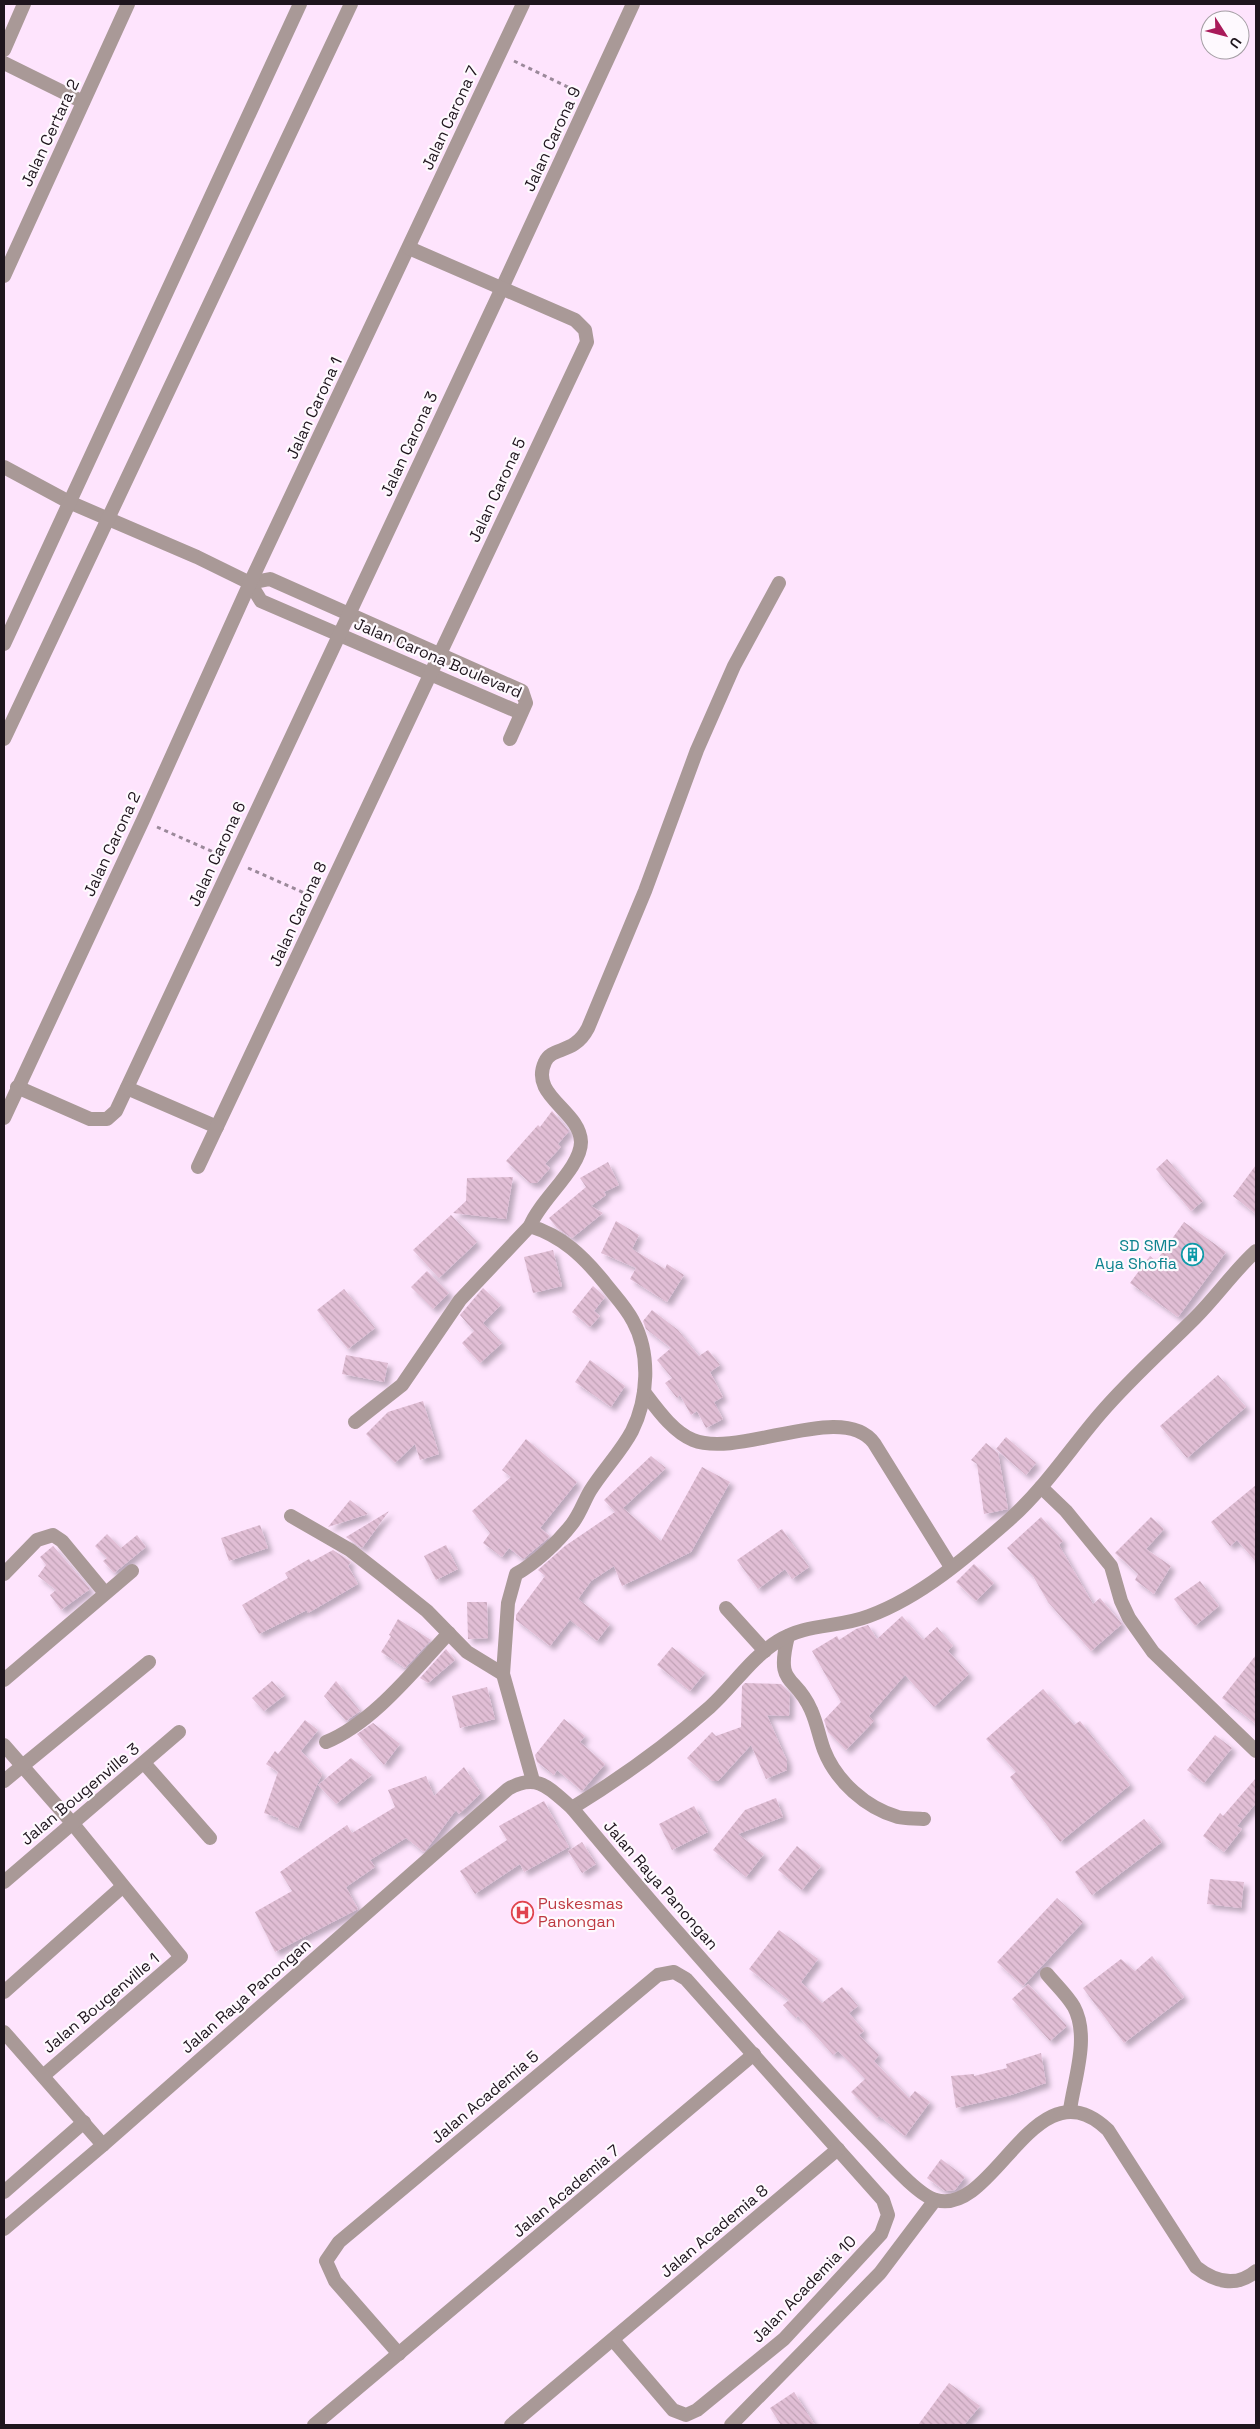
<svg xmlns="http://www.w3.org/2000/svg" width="1260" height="2429" font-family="'Space Grotesk',sans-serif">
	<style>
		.building { fill: url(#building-back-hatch); filter: url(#shadow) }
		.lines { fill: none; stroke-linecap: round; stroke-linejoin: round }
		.path { stroke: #9b899a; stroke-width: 3; stroke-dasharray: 4 4; stroke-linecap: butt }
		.minor { stroke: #a99997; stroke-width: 14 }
		.tertiary { stroke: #a99997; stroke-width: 14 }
		.labels { text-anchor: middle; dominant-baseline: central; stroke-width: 4.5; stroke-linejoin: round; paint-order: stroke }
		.street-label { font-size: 16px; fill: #1e151d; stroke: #fef9fe }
		.culture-label { font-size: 16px; fill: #0d838f; stroke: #fef9fe; text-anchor: end }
		.health-label { font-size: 16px; fill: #be3a42; stroke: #fef9fe; text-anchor: start }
	</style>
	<defs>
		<pattern id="building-back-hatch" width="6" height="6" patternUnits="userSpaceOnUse" patternTransform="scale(1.25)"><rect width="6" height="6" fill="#e1bed5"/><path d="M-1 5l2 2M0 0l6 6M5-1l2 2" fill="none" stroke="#c1a2b6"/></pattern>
		<filter id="shadow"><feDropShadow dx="4.5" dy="4.5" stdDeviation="2.5" flood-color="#0004"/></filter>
	</defs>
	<rect width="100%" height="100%" fill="#fee4fd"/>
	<g class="building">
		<polygon points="552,1111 569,1131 558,1144 561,1147 545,1164 550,1168 537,1183 530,1183 506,1161 538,1125 540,1127"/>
		<polygon points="1167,1159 1203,1201 1191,1211 1156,1169"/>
		<polygon points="608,1162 619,1185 604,1192 606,1195 591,1206 603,1213 572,1238 557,1228 549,1218 586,1187 580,1178"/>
		<polygon points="1256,1165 1256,1214 1233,1196"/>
		<polygon points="513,1177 506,1219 453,1213 466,1201 467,1178"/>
		<polygon points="451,1215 477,1242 439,1278 413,1250"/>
		<polygon points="616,1221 639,1235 632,1249 665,1269 667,1264 684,1275 667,1302 630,1279 636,1268 601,1253"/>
		<polygon points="1184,1222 1226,1252 1178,1317 1130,1283 1150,1256 1156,1261"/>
		<polygon points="553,1250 562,1286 533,1293 524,1257"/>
		<polygon points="427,1271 449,1293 433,1309 411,1287"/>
		<polygon points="593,1286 605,1297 594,1311 600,1316 590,1327 572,1312"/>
		<polygon points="483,1288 501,1305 483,1323 502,1343 480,1363 462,1343 474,1331 460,1315"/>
		<polygon points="344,1289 375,1328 348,1349 317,1310"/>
		<polygon points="652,1310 678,1330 699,1356 708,1350 720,1365 710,1372 723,1397 714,1402 723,1419 706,1428 697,1411 691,1415 680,1395 677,1398 665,1383 672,1378 657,1360 671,1348 646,1329 643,1321"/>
		<polygon points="346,1355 388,1363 384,1382 342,1374"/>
		<polygon points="590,1360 625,1386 611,1407 575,1382"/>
		<polygon points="1218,1375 1246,1407 1187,1458 1160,1426"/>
		<polygon points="423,1401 439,1454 420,1460 415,1444 395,1463 366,1434 388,1412"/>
		<polygon points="1006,1437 1036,1463 1026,1475 996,1449"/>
		<polygon points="526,1439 577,1482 540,1528 550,1536 547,1539 523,1559 509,1548 502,1557 483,1543 490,1533 472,1511 511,1477 502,1470"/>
		<polygon points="986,1443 998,1453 1008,1509 984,1514 977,1464 971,1460"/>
		<polygon points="651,1456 666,1468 623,1508 661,1541 702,1467 730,1482 691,1552 622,1586 614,1566 591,1581 578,1599 610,1624 597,1641 570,1620 550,1646 516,1620 516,1615 545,1576 538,1570 565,1546 615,1512 604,1500"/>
		<polygon points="1256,1485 1256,1562 1237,1540 1230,1546 1211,1522"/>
		<polygon points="350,1500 368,1514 328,1527"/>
		<polygon points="389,1511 362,1548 346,1537"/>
		<polygon points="1041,1517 1063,1541 1059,1545 1093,1604 1100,1598 1122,1624 1091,1651 1048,1602 1033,1576 1007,1548"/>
		<polygon points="1151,1517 1164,1529 1146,1549 1171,1566 1154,1594 1135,1580 1138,1574 1115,1553"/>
		<polygon points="260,1525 268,1548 229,1561 221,1538"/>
		<polygon points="782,1529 809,1567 792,1579 785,1569 758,1589 737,1560"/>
		<polygon points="107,1534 121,1548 137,1535 146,1547 114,1573 103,1561 107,1558 95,1546"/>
		<polygon points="446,1545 458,1569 436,1580 424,1556"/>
		<polygon points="53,1546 90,1589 61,1610 50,1595 56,1590 38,1576 46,1565 40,1557"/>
		<polygon points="333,1550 351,1562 348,1566 358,1584 308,1613 307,1610 259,1634 242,1605 288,1578 285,1573 309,1559 311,1562"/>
		<polygon points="974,1564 994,1583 976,1601 956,1582"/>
		<polygon points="1200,1581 1219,1606 1195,1626 1174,1599"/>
		<polygon points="467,1602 487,1602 488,1638 468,1639"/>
		<polygon points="902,1616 923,1640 937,1627 953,1646 948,1651 969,1674 934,1707 905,1675 869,1716 874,1721 846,1750 828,1732 824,1720 841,1702 812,1651 837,1636 839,1640 856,1629 868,1625 877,1639"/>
		<polygon points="398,1619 431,1640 405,1668 381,1652 391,1636 389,1635"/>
		<polygon points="672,1647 705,1673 690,1691 657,1665"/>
		<polygon points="446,1649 455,1660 428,1683 420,1678"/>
		<polygon points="1256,1655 1256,1724 1222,1698"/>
		<polygon points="272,1681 285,1695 264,1711 252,1698"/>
		<polygon points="336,1681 360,1711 346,1721 324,1696"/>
		<polygon points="745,1683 781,1684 790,1693 789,1716 767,1715 787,1761 787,1770 766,1779 751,1745 718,1781 712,1781 687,1758 712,1732 716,1736 741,1727 742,1686"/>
		<polygon points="487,1687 495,1719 460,1728 452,1696"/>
		<polygon points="1043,1689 1074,1725 1080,1721 1130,1785 1060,1842 1010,1777 1016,1772 986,1739"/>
		<polygon points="564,1719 585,1736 580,1742 605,1764 582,1791 557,1770 554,1775 537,1762 535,1755"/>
		<polygon points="305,1720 318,1730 301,1751 322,1774 298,1828 278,1820 279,1818 264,1813 278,1772 266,1764 275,1751 278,1754"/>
		<polygon points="373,1723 400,1744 384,1765 357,1734"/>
		<polygon points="1215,1735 1232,1748 1204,1783 1187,1770"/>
		<polygon points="351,1758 372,1775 336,1804 318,1785"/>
		<polygon points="464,1767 481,1793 459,1814 456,1810 426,1850 424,1852 406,1838 370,1860 375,1867 346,1887 358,1909 275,1952 255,1912 292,1891 280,1872 347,1825 352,1833 395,1807 388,1790 426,1776 434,1796"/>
		<polygon points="1256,1778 1256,1803 1237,1826 1242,1829 1224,1852 1203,1836 1220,1813 1223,1816"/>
		<polygon points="776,1798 783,1817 738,1834 764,1854 746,1877 713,1850 745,1810"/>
		<polygon points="544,1801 569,1847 524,1872 520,1864 475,1894 460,1871 507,1840 499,1826"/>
		<polygon points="694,1806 708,1832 672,1850 659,1824"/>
		<polygon points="1144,1819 1162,1842 1092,1895 1075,1872"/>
		<polygon points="582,1842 596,1864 582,1873 568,1851"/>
		<polygon points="797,1846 821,1866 802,1890 778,1870"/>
		<polygon points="1210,1879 1244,1882 1241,1908 1207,1904"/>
		<polygon points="1057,1898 1083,1922 1023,1986 997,1962"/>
		<polygon points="779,1930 818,1959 801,1982 822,2003 842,1987 858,2006 849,2013 864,2031 859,2035 879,2055 874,2061 909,2098 915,2091 930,2102 905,2136 879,2116 877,2118 851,2092 865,2079 851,2064 838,2051 833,2055 798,2016 796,2018 783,2005 789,2000 749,1969"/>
		<polygon points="1152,1956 1184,1997 1124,2043 1083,1988 1121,1959 1135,1971"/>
		<polygon points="1028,1984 1067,2026 1050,2041 1012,1999"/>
		<polygon points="1041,2053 1046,2083 1011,2095 956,2108 951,2076 974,2074 974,2076 1007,2068 1006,2064"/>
		<polygon points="941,2159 965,2177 955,2190 945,2191 927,2178"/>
		<polygon points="949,2383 980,2406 964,2425 918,2425"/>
		<polygon points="794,2392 815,2425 781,2425 770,2408"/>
	</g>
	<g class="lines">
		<g class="path">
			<polyline points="514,61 576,91"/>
			<polyline points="157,827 220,855"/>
			<polyline points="248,868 309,895"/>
		</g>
		<g class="minor">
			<polyline points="4,50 24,4"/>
			<polyline points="4,63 83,102"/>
			<polyline points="4,276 128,4"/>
			<polyline points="4,467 69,502 197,557 250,583 261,601 521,713"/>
			<polyline points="250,583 270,579 522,691 526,703 510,739"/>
			<polyline points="17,1087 90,1119 107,1119 116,1111 502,288 633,4"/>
			<polyline points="127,1088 217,1127"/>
			<polyline points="4,1118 143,820 250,583 523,4"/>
			<polyline points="198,1167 587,342 585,330 575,320 409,248"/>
			<path d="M 644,1392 C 657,1409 673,1432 693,1440 C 740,1459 843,1400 874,1443 L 951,1567"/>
			<polyline points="355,1422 402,1385 460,1300 530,1226"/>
			<polyline points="1041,1487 1066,1511 1111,1566 1121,1601 1129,1618 1153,1652 1256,1751"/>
			<polyline points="291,1516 350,1550 382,1575 427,1611 467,1652 503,1674"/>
			<polyline points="4,1574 37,1540 53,1535 62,1541 105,1593"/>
			<polyline points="726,1608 765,1651"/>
			<path d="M 788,1636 C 775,1688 795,1673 811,1710 C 817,1723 819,1737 824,1750 C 836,1781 866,1808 898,1817 C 906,1819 916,1818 924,1819"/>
			<polyline points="4,1680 132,1571"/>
			<path d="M 326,1742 C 373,1723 415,1669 449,1633"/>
			<polyline points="4,1745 73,1824 181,1957 43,2076"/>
			<polyline points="144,1763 210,1838"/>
			<polyline points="4,1781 149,1662"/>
			<path d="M 533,1781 L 503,1674 L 508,1603 L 516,1574 C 536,1563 558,1542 572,1524 C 580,1514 584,1501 590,1491 C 603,1470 621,1452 632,1431 C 648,1399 651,1354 633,1321 C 626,1307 614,1295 604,1282 C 583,1256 562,1236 530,1226 C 540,1200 581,1168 581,1142 C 580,1110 529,1096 545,1062 C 552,1046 574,1055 588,1028 L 645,891 L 697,750 L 734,666 L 779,583"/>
			<path d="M 572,1808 C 621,1778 667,1745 710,1707 C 733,1686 751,1658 778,1641 C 806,1623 838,1628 869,1616 C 921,1597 968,1556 1009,1520 C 1044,1489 1070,1449 1100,1414 C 1130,1379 1163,1350 1195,1318 C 1217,1296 1234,1271 1256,1251"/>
			<polyline points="4,1882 179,1732"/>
			<path d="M 1047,1974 C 1056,1985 1067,1995 1074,2007 C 1090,2037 1074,2080 1070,2110"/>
			<polyline points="4,1992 122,1887"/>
			<polyline points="4,2032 103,2145"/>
			<polyline points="4,2192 84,2122"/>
			<polyline points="399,2354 335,2281 326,2261 339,2242 658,1975 674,1972 686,1979 883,2200 888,2215 881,2234 784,2339 697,2410 686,2415 673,2410 613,2340"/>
			<polyline points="314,2425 754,2054"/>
			<polyline points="511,2425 838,2149"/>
			<polyline points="731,2425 880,2273 935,2200"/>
		</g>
		<g class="tertiary">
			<polyline points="4,644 300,4"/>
			<polyline points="4,739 351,4"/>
			<path d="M 4,2229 L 103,2145 L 508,1789 C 538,1772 550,1789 572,1808 C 665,1920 762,2030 863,2135 C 879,2150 916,2195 936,2200 C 995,2217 1035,2060 1108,2130 L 1196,2267 C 1215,2282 1236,2288 1256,2271"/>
		</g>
	</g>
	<defs>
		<symbol id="building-ring" viewBox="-11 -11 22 22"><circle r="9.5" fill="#fef9fe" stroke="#0f9aa8" stroke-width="1.5"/><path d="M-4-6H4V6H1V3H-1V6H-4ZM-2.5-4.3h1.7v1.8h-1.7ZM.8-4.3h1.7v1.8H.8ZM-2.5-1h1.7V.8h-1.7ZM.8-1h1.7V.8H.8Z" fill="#0f9aa8"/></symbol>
		<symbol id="hospital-ring" viewBox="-11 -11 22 22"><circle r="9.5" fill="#fef9fe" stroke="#e0444e" stroke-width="1.5"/><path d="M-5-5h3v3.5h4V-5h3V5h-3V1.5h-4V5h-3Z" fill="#e0444e"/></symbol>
	</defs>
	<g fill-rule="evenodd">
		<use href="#building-ring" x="1180" y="1242" width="25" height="25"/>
		<use href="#hospital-ring" x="510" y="1900" width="25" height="25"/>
	</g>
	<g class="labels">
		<g class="street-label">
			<text transform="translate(450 118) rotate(-65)">Jalan Carona 7</text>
			<text transform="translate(50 133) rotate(-65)">Jalan Certara 2</text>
			<text transform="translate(552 139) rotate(-65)">Jalan Carona 9</text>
			<text transform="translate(314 408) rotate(-65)">Jalan Carona 1</text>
			<text transform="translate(409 444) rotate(-65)">Jalan Carona 3</text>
			<text transform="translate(497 490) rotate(-65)">Jalan Carona 5</text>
			<text transform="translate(438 658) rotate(23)">Jalan Carona Boulevard</text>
			<text transform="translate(112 844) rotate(-65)">Jalan Carona 2</text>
			<text transform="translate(217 854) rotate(-65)">Jalan Carona 6</text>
			<text transform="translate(298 914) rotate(-65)">Jalan Carona 8</text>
			<text transform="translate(80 1794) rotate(-40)">Jalan Bougenville 3</text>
			<text transform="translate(661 1885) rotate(49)">Jalan Raya Panongan</text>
			<text transform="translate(246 1996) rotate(-41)">Jalan Raya Panongan</text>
			<text transform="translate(101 2003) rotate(-40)">Jalan Bougenville 1</text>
			<text transform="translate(485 2097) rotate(-40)">Jalan Academia 5</text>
			<text transform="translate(566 2191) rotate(-40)">Jalan Academia 7</text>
			<text transform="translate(714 2231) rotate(-40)">Jalan Academia 8</text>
			<text transform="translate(804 2289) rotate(-46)">Jalan Academia 10</text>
		</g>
		<g class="culture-label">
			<text x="1177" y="1245">SD SMP<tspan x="1177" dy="18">Aya Shofia</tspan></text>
		</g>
		<g class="health-label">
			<text x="538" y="1903">Puskesmas<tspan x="538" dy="18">Panongan</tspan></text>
		</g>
	</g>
	<rect width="1260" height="2429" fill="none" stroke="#1e151d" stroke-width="10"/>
	<g transform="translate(1225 35) rotate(126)"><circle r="24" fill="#fef9fe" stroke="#a49ea4"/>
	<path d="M0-4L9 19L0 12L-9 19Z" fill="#a91b5a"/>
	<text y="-8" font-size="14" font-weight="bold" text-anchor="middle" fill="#1e151d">U</text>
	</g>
</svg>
